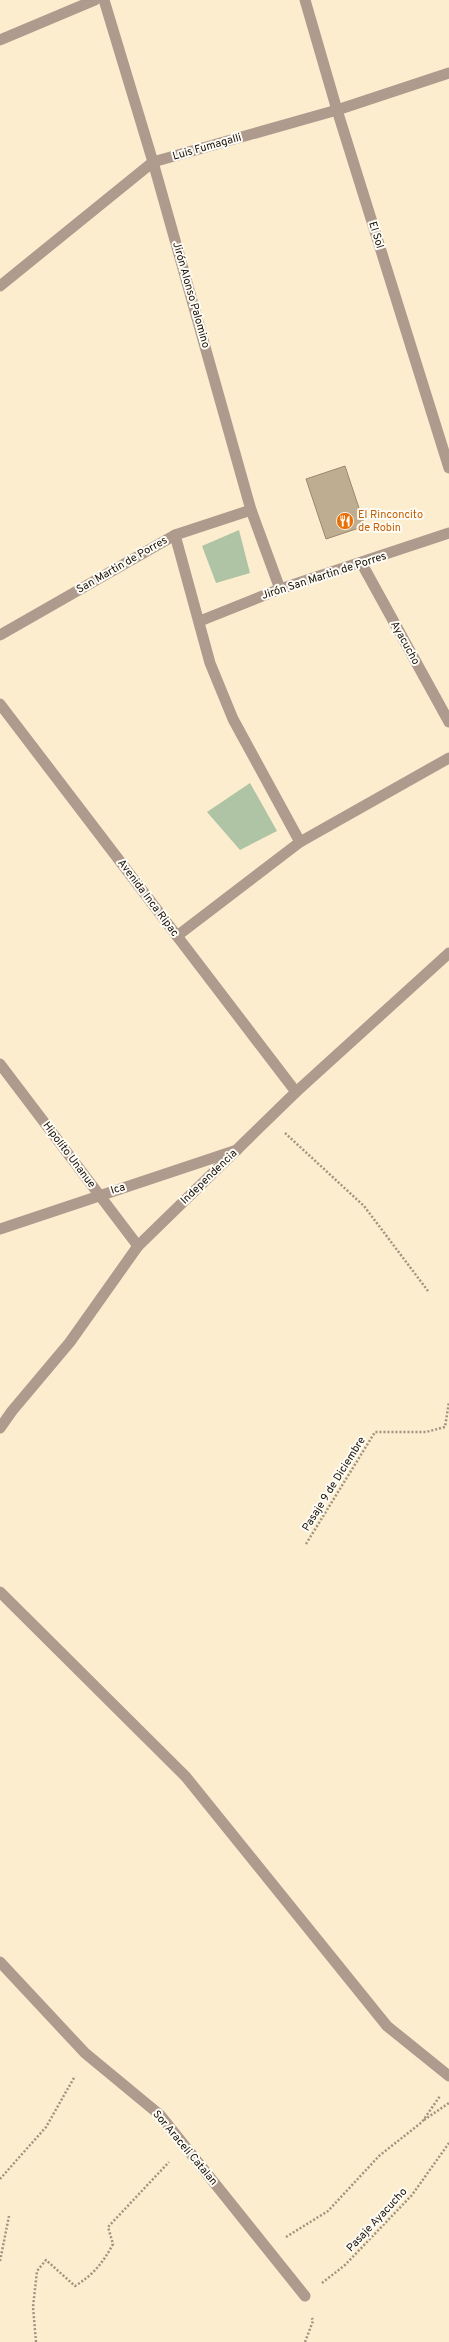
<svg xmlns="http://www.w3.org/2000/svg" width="449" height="2342" font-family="Overpass,sans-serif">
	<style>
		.green { fill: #aec4a5 }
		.building { fill: #bfad91; stroke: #9a896f }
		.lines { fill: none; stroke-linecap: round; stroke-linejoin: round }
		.path { stroke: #9f947f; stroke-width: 2.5; stroke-dasharray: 2 2; stroke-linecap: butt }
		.minor { stroke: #af9b8e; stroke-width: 11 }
		.tertiary { stroke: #af9b8e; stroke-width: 11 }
		.labels { text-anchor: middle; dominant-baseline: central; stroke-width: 4; stroke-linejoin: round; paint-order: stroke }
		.street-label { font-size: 11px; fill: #181309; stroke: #fffcf6 }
		.food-label { font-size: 11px; fill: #c56008; stroke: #fffcf6; text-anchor: start }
	</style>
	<rect width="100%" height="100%" fill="#fcedcf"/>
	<g class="green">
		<polygon points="239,530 250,573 216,583 202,546"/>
		<polygon points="250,783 277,831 240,850 207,812"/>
	</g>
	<polygon class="building" points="345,466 365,526 326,539 306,479"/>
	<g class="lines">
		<g class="path">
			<polyline points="285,1133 364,1206 428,1291"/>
			<polyline points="306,1544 375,1432 426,1432 445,1427 449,1402"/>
			<polyline points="424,2120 449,2103"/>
			<polyline points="0,2179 46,2127 75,2076"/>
			<polyline points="286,2237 328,2211 379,2156 422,2122 440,2096"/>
			<polyline points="0,2261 9,2216"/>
			<polyline points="322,2283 345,2265 412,2195 449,2143"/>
			<path d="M 36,2342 L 33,2307 L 37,2271 L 46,2260 L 75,2286 C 93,2275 103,2263 113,2244 L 108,2227 L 169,2162"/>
			<polyline points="305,2342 313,2321 312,2318"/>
		</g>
		<g class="minor">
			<polyline points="104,0 153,162 251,510 280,589"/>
			<polyline points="305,0 337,110 449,468"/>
			<polyline points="0,40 95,0"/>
			<polyline points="0,286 153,162 337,110 449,73"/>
			<polyline points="175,535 210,663 233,719 300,842"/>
			<polyline points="362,564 449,722"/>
			<polyline points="200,621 280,589 449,533"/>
			<polyline points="0,635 175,535 251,510"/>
			<polyline points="0,704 296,1092"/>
			<polyline points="177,936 300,842 449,758"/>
			<polyline points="0,1064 138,1246"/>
			<polyline points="0,1229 237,1150"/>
			<polyline points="0,1592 186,1777 387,2026 449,2076"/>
			<polyline points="0,1962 85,2053 160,2115 305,2296"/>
		</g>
		<polyline class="tertiary" points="0,1428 12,1411 70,1342 138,1246 296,1092 449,953"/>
	</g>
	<defs>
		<symbol id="restaurant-disc" viewBox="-11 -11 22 22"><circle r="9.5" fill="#e8710a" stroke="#fffcf6"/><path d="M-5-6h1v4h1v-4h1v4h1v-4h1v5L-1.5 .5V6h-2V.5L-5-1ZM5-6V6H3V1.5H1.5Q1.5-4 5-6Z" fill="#fff"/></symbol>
	</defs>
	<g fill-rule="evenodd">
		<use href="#restaurant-disc" x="335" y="511" width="20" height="20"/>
	</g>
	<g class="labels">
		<g class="street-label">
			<text transform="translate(207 147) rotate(-16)">Luis Fumagalli</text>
			<text transform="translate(376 235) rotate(73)">El Sol</text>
			<text transform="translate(191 295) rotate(74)">Jirón Alonso Palomino</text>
			<text transform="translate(122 565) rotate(-30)">San Martin de Porres</text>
			<text transform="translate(324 576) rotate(-18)">Jirón San Martin de Porres</text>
			<text transform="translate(405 643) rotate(61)">Ayacucho</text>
			<text transform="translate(148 898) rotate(53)">Avenida Inca Ripac</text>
			<text transform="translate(69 1155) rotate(53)">Hipolito Unanue</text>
			<text transform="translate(209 1177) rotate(-44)">Independencia</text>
			<text transform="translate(118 1189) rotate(-18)">Ica</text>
			<text transform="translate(334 1484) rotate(-58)">Pasaje 9 de Diciembre</text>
			<text transform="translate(185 2148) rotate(50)">Sor Araceli Catalan</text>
			<text transform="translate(377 2220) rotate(-47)">Pasaje Ayacucho</text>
		</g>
		<g class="food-label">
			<text x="358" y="515">El Rinconcito<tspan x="358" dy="13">de Robin</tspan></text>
		</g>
	</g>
</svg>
